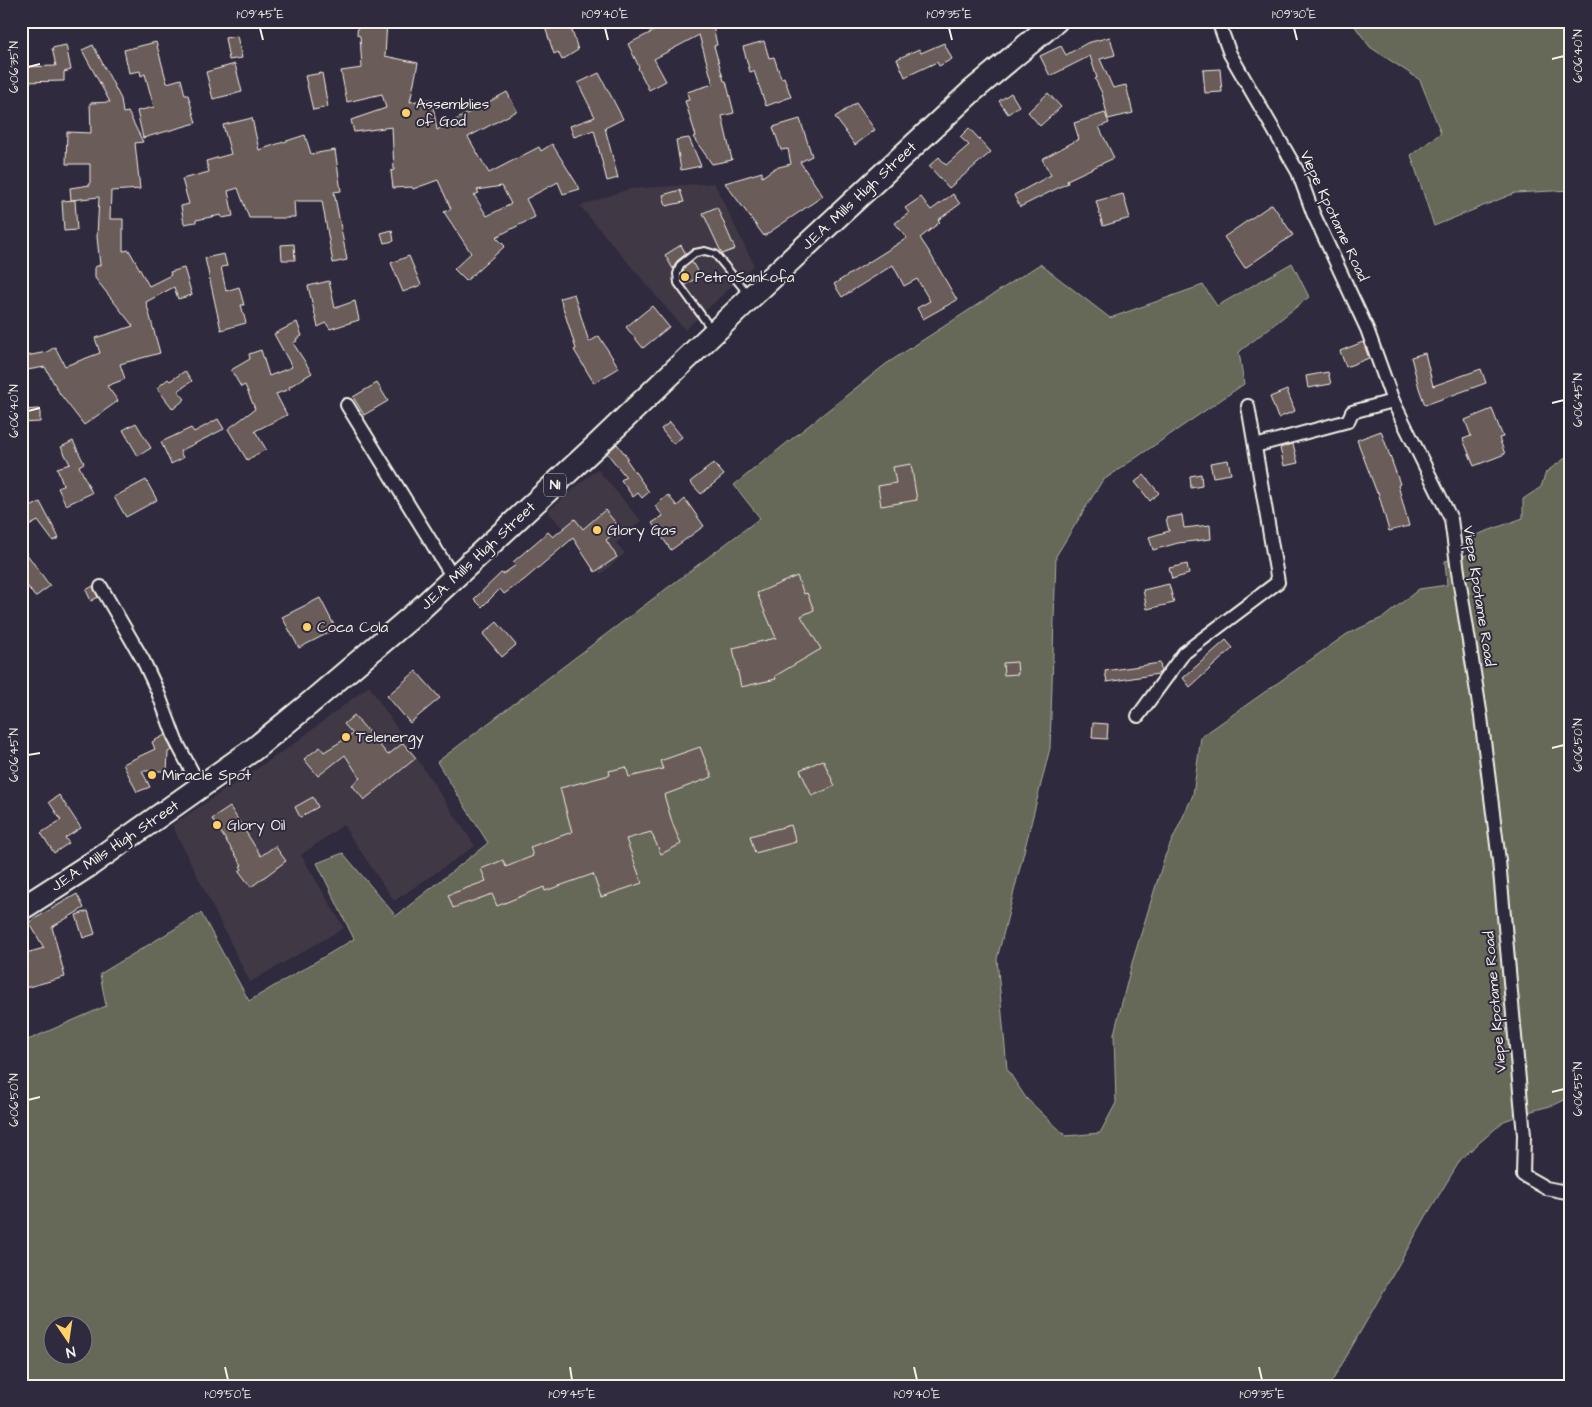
<svg xmlns="http://www.w3.org/2000/svg" width="1592" height="1407" font-family="'Architects Daughter',sans-serif">
	<style>
		.built { fill: #413945 }
		.green { fill: #666759; stroke: #adaca0; fill-rule: evenodd }
		.building { fill: #6b5b59; stroke: #f4f1e8; fill-rule: evenodd }
		.lines { fill: none; stroke-linecap: round; stroke-linejoin: round }
		.lane-casing { stroke: #f4f1e8; stroke-width: 10 }
		.street-casing { stroke: #f4f1e8; stroke-width: 16 }
		.highway-casing { stroke: #f4f1e8; stroke-width: 26 }
		.lane { stroke: #2f2a3d; stroke-width: 6 }
		.street { stroke: #2f2a3d; stroke-width: 12 }
		.highway { stroke: #2f2a3d; stroke-width: 22 }
		.ticks { fill: none; stroke: #f4f1e8; stroke-width: 2 }
		.poi-dot { fill: #ffd166; stroke: #2f2a3d; stroke-width: 2 }
		.labels { text-anchor: middle; dominant-baseline: central; stroke-width: 4; stroke-linejoin: round; paint-order: stroke }
		.shield { fill: #2f2a3d; stroke: #b9b5b5; stroke-width: 1 }
		.shield-label { font-size: 14px; font-weight: bold; fill: #f4f1e8 }
		.poi-label { font-size: 15px; fill: #f4f1e8; stroke: #2f2a3d; text-anchor: start }
		.street-label { font-size: 15px; fill: #f4f1e8; stroke: #2f2a3d }
		.neatline { fill: none; stroke: #f4f1e8; stroke-width: 2 }
		.ticks-label { font-size: 12px; text-anchor: middle; fill: #f4f1e8 }
	</style>
	<rect width="100%" height="100%" fill="#2f2a3d"/>
	<filter id="ink" filterUnits="userSpaceOnUse"><feTurbulence type="fractalNoise" baseFrequency=".02" numOctaves="2"/><feDisplacementMap in="SourceGraphic" scale="10" xChannelSelector="R" yChannelSelector="G"/><feConvolveMatrix kernelMatrix="1 2 1 2 8 2 1 2 1" color-interpolation-filters="sRGB"/></filter>
	<g filter="url(#ink)">
		<g class="built">
			<polygon points="714,183 754,265 685,330 580,206 629,189"/>
			<polygon points="597,469 641,521 616,543 625,553 601,574 548,511"/>
			<polygon points="369,686 475,846 394,901 343,825 301,855 344,928 250,982 172,825 291,746"/>
		</g>
		<g class="green">
			<polygon points="1351,21 1571,21 1571,190 1515,193 1434,226 1411,155 1441,133 1420,80 1370,47"/>
			<path d="M 1292,263 L 1309,297 L 1239,352 L 1244,384 L 1102,481 L 1056,556 L 1050,748 L 997,959 L 1007,1069 L 1026,1098 L 1066,1136 L 1100,1133 L 1116,1103 L 1114,1034 L 1132,963 L 1165,856 L 1193,795 L 1201,737 L 1347,634 L 1384,617 L 1419,589 L 1447,585 L 1445,561 L 1470,554 L 1468,538 L 1523,518 L 1523,499 L 1541,487 L 1546,472 L 1571,454 L 1571,1097 L 1554,1105 L 1535,1110 L 1504,1121 L 1461,1159 L 1428,1213 L 1334,1378 L 1328,1386 L 21,1386 L 21,1043 L 106,1006 L 100,974 L 201,913 L 249,1001 L 354,939 L 317,863 L 343,853 L 396,916 L 488,843 L 437,762 L 760,518 L 734,485 L 886,364 L 1040,264 L 1110,318 L 1203,285 L 1217,306 ZM 52,1324 L 82,1324 L 82,1354 L 52,1354 Z"/>
		</g>
		<g class="building">
			<path d="M 358,21 L 387,21 L 385,56 L 418,63 L 410,102 L 432,99 L 437,130 L 507,92 L 517,111 L 468,137 L 489,173 L 539,147 L 541,151 L 552,144 L 580,189 L 563,194 L 558,182 L 526,199 L 535,217 L 496,237 L 505,246 L 466,281 L 454,269 L 471,253 L 444,212 L 451,209 L 438,180 L 413,189 L 412,187 L 393,188 L 391,171 L 394,170 L 392,127 L 354,132 L 351,120 L 386,108 L 382,94 L 347,102 L 341,71 L 362,68 L 360,36 L 357,35 ZM 502,186 L 511,204 L 487,216 L 474,195 L 479,193 L 477,190 Z"/>
			<polygon points="543,21 569,21 578,50 562,60 558,52 554,54"/>
			<polygon points="647,21 712,21 717,45 714,46 724,81 726,81 734,113 722,116 732,160 712,164 693,137 696,136 685,101 689,100 687,92 713,84 699,35 654,59 666,81 649,90 638,68 639,67 628,44 654,31"/>
			<polygon points="237,36 242,58 229,60 225,38"/>
			<polygon points="1110,37 1115,55 1100,59 1113,88 1126,85 1133,113 1108,119 1102,93 1095,79 1097,78 1090,56 1050,76 1040,56 1061,46 1066,55 1087,43"/>
			<polygon points="764,41 769,58 774,57 781,78 784,77 791,97 766,106 754,71 750,72 743,47"/>
			<polygon points="156,42 167,83 181,79 185,95 188,95 196,123 143,138 137,111 154,107 145,74 141,76 140,71 129,73 124,50"/>
			<polygon points="944,43 952,59 939,66 937,62 905,77 897,59 919,49 921,53"/>
			<polygon points="66,45 71,70 64,72 64,81 21,82 21,67 56,66 52,48"/>
			<polygon points="93,45 121,99 123,113 128,112 143,142 135,143 140,189 111,191 110,219 123,219 123,251 129,250 149,286 171,275 170,272 184,268 192,295 178,299 174,287 146,302 160,353 120,364 125,379 107,386 118,401 84,425 60,394 45,367 21,371 21,357 47,352 55,347 65,366 100,353 95,338 133,326 95,278 95,267 100,265 97,237 99,197 71,200 70,188 90,185 90,164 66,164 67,132 91,133 90,103 110,102 82,50"/>
			<polygon points="235,64 242,92 213,99 206,72"/>
			<polygon points="1220,69 1222,92 1205,93 1203,70"/>
			<polygon points="322,73 328,107 313,110 305,76"/>
			<polygon points="599,73 623,119 605,128 618,178 607,181 594,130 574,137 570,126 595,117 578,83"/>
			<polygon points="1011,93 1019,106 1008,114 999,101"/>
			<polygon points="1048,93 1061,107 1040,126 1028,112"/>
			<polygon points="856,103 875,130 855,145 835,117"/>
			<polygon points="1105,113 1109,123 1099,127 1114,158 1067,180 1068,183 1020,207 1014,195 1051,175 1042,159 1079,139 1074,123"/>
			<polygon points="252,118 259,150 305,135 311,154 335,150 341,191 334,192 347,260 333,263 322,201 294,201 295,217 289,217 290,218 249,218 238,188 228,191 233,216 222,218 221,215 196,220 196,222 184,224 181,206 189,204 182,179 209,172 206,161 231,154 223,125"/>
			<polygon points="800,119 812,156 800,162 823,196 764,236 725,183 762,172 762,177 775,168 791,164 788,149 781,150 773,127"/>
			<polygon points="969,128 991,152 949,188 929,166 939,157 946,165 969,145 960,137"/>
			<polygon points="689,138 701,166 681,170 676,140"/>
			<polygon points="680,190 684,202 666,206 663,195"/>
			<polygon points="953,194 960,204 938,220 940,222 920,238 928,250 957,300 923,319 917,308 930,301 917,279 904,286 893,265 842,297 834,284 907,238 895,223 909,213 905,208 921,197 931,210"/>
			<polygon points="1123,194 1130,218 1103,226 1096,201"/>
			<polygon points="75,200 77,230 64,231 62,201"/>
			<polygon points="1272,204 1293,235 1245,268 1224,237"/>
			<polygon points="717,207 735,249 722,254 703,213"/>
			<polygon points="392,230 394,241 384,243 381,233"/>
			<polygon points="294,244 295,260 282,260 281,245"/>
			<polygon points="681,245 686,254 677,261 673,269 665,255"/>
			<polygon points="224,254 227,266 221,267 226,291 239,287 244,305 241,305 246,323 221,330 205,258"/>
			<polygon points="409,256 421,285 403,292 391,263"/>
			<polygon points="692,262 700,276 685,285 683,281 682,275 684,268"/>
			<polygon points="329,281 335,308 355,301 359,320 330,329 326,323 318,327 308,286"/>
			<polygon points="574,294 589,342 599,336 619,368 594,383 574,350 576,349 560,298"/>
			<polygon points="652,306 669,327 643,348 626,327"/>
			<polygon points="297,322 302,336 296,339 297,341 293,343 312,373 289,387 290,389 276,394 287,415 255,431 266,449 247,460 228,429 255,409 245,385 241,387 231,370 250,359 249,354 261,350 269,376 292,367 274,334"/>
			<polygon points="1363,342 1369,358 1346,367 1340,351"/>
			<polygon points="1425,353 1433,386 1481,369 1486,383 1425,405 1419,388 1411,357"/>
			<polygon points="185,371 192,381 178,391 185,399 173,409 157,388 168,379 170,381"/>
			<polygon points="1328,372 1331,384 1308,388 1306,376"/>
			<polygon points="377,383 388,401 364,415 353,397"/>
			<polygon points="1287,390 1295,411 1278,418 1270,397"/>
			<polygon points="40,409 40,422 21,423 21,410"/>
			<polygon points="1492,409 1503,437 1499,438 1505,454 1474,466 1463,439 1471,436 1465,420"/>
			<polygon points="218,419 224,429 180,451 183,458 171,464 161,442 191,428 194,432"/>
			<polygon points="670,422 682,437 673,444 661,429"/>
			<polygon points="136,423 151,448 138,456 123,430"/>
			<polygon points="1381,431 1400,484 1398,485 1409,526 1389,531 1378,492 1377,493 1357,440"/>
			<polygon points="73,441 84,463 79,466 92,493 66,505 58,488 63,485 57,468 70,464 61,447"/>
			<polygon points="617,444 628,458 626,459 649,492 642,498 638,493 633,497 621,480 626,477 607,453"/>
			<polygon points="1293,444 1298,463 1284,466 1280,448"/>
			<polygon points="1228,460 1231,474 1213,477 1210,463"/>
			<polygon points="714,463 724,475 701,494 690,482"/>
			<polygon points="911,464 917,500 881,506 878,486 896,483 893,467"/>
			<polygon points="1201,474 1202,486 1191,488 1190,476"/>
			<polygon points="1144,475 1159,493 1150,501 1135,482"/>
			<polygon points="146,480 157,500 126,517 114,497"/>
			<polygon points="668,495 677,506 685,499 704,526 671,550 652,523 663,516 655,506"/>
			<polygon points="40,502 59,538 53,541 38,521 21,530 21,512"/>
			<polygon points="605,510 620,528 606,540 617,557 595,572 573,538 524,580 504,594 500,589 482,607 474,599 501,573 503,574 516,565 513,562 548,532 553,537 575,519 583,529"/>
			<polygon points="1182,515 1184,528 1210,525 1211,539 1178,543 1153,550 1149,537 1169,531 1166,518"/>
			<polygon points="21,546 50,586 35,597 21,577"/>
			<polygon points="1187,564 1189,574 1172,579 1169,568"/>
			<polygon points="797,576 804,594 807,593 814,610 801,616 821,649 775,676 776,679 741,687 733,648 776,638 757,593"/>
			<polygon points="1169,584 1174,603 1147,609 1143,590"/>
			<polygon points="93,586 98,597 91,601 86,590"/>
			<polygon points="320,598 336,629 299,648 282,617"/>
			<polygon points="497,622 516,645 502,657 483,634"/>
			<polygon points="1226,640 1233,648 1190,687 1183,678"/>
			<polygon points="1017,662 1018,674 1004,675 1003,663"/>
			<polygon points="1160,663 1161,671 1158,674 1107,682 1105,671"/>
			<polygon points="416,671 440,698 410,723 387,696"/>
			<polygon points="354,715 388,755 403,743 416,758 364,800 352,785 360,778 345,755 318,776 304,759 320,747 324,752 353,734 344,724"/>
			<polygon points="1093,723 1108,724 1107,739 1092,738"/>
			<polygon points="165,735 172,750 168,752 167,773 165,769 162,771 142,771 150,787 137,792 123,764 155,749 152,742"/>
			<polygon points="700,747 712,777 664,795 673,825 681,844 661,854 651,832 626,839 642,883 601,897 593,874 545,891 544,887 497,906 492,894 453,908 448,895 486,881 481,869 503,860 506,867 533,856 530,847 572,832 560,788 610,775 609,771 626,767 629,777 663,769 660,761"/>
			<polygon points="823,760 835,786 812,796 800,770"/>
			<polygon points="59,795 81,828 65,838 69,843 54,853 41,833 61,820 49,802"/>
			<polygon points="313,797 318,807 300,817 295,807"/>
			<polygon points="230,807 261,856 275,846 286,861 251,887 239,871 242,869 240,866 242,865 212,819"/>
			<polygon points="791,825 796,842 755,853 750,836"/>
			<polygon points="77,894 84,908 52,927 65,977 21,989 21,963 28,962 26,953 44,948 29,922"/>
			<polygon points="88,911 95,934 83,938 76,915"/>
		</g>
		<g class="lines">
			<defs>
				<polyline id="lane" points="713,328 707,323 678,283 677,274 680,265 695,253 705,251 715,254 748,294"/>
				<g id="street">
					<polyline points="1218,21 1230,54 1298,172 1313,213 1367,329 1393,401 1451,519 1458,572 1481,717 1499,861 1524,1135 1523,1175 1546,1188 1571,1193"/>
					<polyline points="347,405 454,579"/>
					<polyline points="1255,446 1348,421 1352,412 1393,401"/>
					<polyline points="101,587 143,660 157,690 176,741 200,787"/>
					<polyline points="1138,716 1184,653 1278,582 1248,406"/>
				</g>
				<polyline id="highway" points="21,909 91,864 254,749 309,704 416,613 598,444 751,297 971,92 1056,21"/>
			</defs>
			<use href="#lane" class="lane-casing"/>
			<use href="#street" class="street-casing"/>
			<use href="#highway" class="highway-casing"/>
			<use href="#lane" class="lane"/>
			<use href="#street" class="street"/>
			<use href="#highway" class="highway"/>
		</g>
	</g>
	<path class="ticks" d="M 260,28 L 263,40M 605,28 L 608,40M 949,28 L 952,40M 1294,28 L 1297,40M 1552,59 L 1564,56M 28,67 L 40,64M 1552,403 L 1564,400M 28,411 L 40,408M 1552,748 L 1564,745M 28,755 L 40,753M 1552,1092 L 1564,1089M 28,1100 L 40,1097M 225,1367 L 228,1380M 570,1367 L 572,1380M 914,1367 L 917,1380M 1259,1367 L 1262,1380"/>
	<g class="poi-dot">
		<circle cx="406" cy="113" r="5"/>
		<circle cx="685" cy="277" r="5"/>
		<circle cx="597" cy="530" r="5"/>
		<circle cx="307" cy="627" r="5"/>
		<circle cx="346" cy="737" r="5"/>
		<circle cx="152" cy="775" r="5"/>
		<circle cx="217" cy="825" r="5"/>
	</g>
	<g class="labels">
		<rect class="shield" x="544" y="473.5" width="22" height="23" rx="4"/>
		<g class="shield-label">
			<text x="555" y="485">N1</text>
		</g>
		<g class="poi-label">
			<text x="416" y="104">Assemblies<tspan x="416" dy="17">of God</tspan></text>
			<text x="695" y="277">PetroSankofa</text>
			<text x="607" y="530">Glory Gas</text>
			<text x="317" y="627">Coca Cola</text>
			<text x="356" y="737">Telenergy</text>
			<text x="162" y="775">Miracle Spot</text>
			<text x="227" y="825">Glory Oil</text>
		</g>
		<g class="street-label">
			<text transform="translate(859 196) rotate(-43)">J.E.A. Mills High Street</text>
			<text transform="translate(1334 216) rotate(65)">Viepe Kpotame Road</text>
			<text transform="translate(478 556) rotate(-43)">J.E.A. Mills High Street</text>
			<text transform="translate(1479 596) rotate(81)">Viepe Kpotame Road</text>
			<text transform="translate(115 846) rotate(-34)">J.E.A. Mills High Street</text>
			<text transform="translate(1495 1002) rotate(-95)">Viepe Kpotame Road</text>
		</g>
	</g>
	<rect width="1592" height="1407" fill="none" stroke="#2f2a3d" stroke-width="55"/>
	<g transform="translate(68 1340) rotate(167)"><circle r="24" fill="#2f2a3d" stroke="#7e7a81"/>
	<path d="M0-4L9 19L0 12L-9 19Z" fill="#ffd166"/>
	<text y="-8" font-size="14" font-weight="bold" text-anchor="middle" fill="#f4f1e8">N</text>
	</g>
	<rect x="28" y="28" width="1536" height="1352" class="neatline"/>
	<g class="ticks-label">
		<text x="260" y="18">1°09'45"E</text>
		<text x="605" y="18">1°09'40"E</text>
		<text x="949" y="18">1°09'35"E</text>
		<text x="1294" y="18">1°09'30"E</text>
		<text transform="translate(1578 56) rotate(-90)" y="4">6°06'40"N</text>
		<text transform="translate(14 67) rotate(-90)" y="4">6°06'35"N</text>
		<text transform="translate(1578 400) rotate(-90)" y="4">6°06'45"N</text>
		<text transform="translate(14 411) rotate(-90)" y="4">6°06'40"N</text>
		<text transform="translate(1578 745) rotate(-90)" y="4">6°06'50"N</text>
		<text transform="translate(14 755) rotate(-90)" y="4">6°06'45"N</text>
		<text transform="translate(1578 1089) rotate(-90)" y="4">6°06'55"N</text>
		<text transform="translate(14 1100) rotate(-90)" y="4">6°06'50"N</text>
		<text x="228" y="1398">1°09'50"E</text>
		<text x="572" y="1398">1°09'45"E</text>
		<text x="917" y="1398">1°09'40"E</text>
		<text x="1262" y="1398">1°09'35"E</text>
	</g>
</svg>
